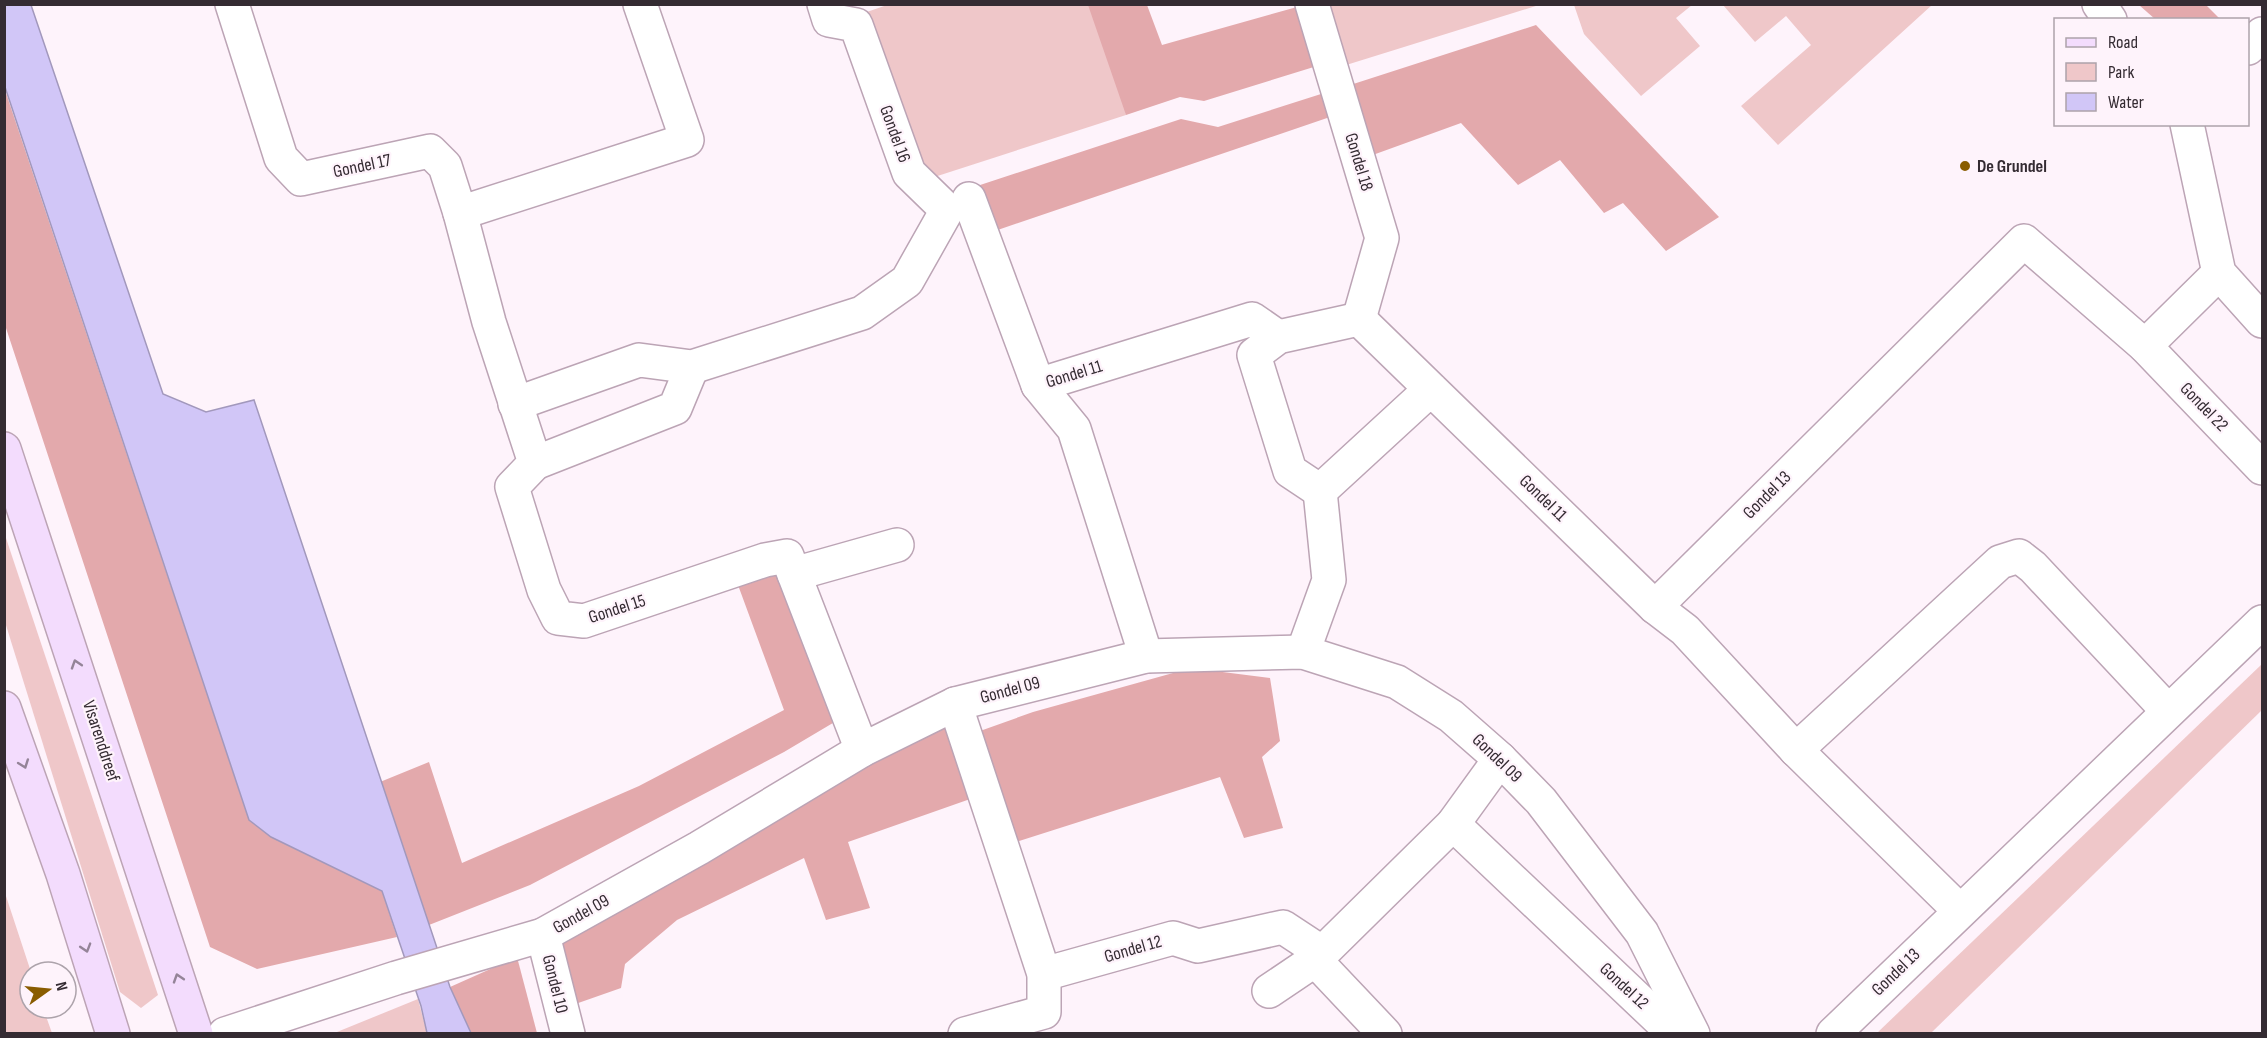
<svg xmlns="http://www.w3.org/2000/svg" width="2267" height="1038" font-family="'Sofia Sans Condensed',sans-serif">
	<style>
		.green { fill: #efc7c9 }
		.forest { fill: #e3a9ac }
		.water { fill: #d1c6f7; stroke: #a298bc; stroke-width: 1.5 }
		.lines { fill: none; stroke-linecap: round; stroke-linejoin: round }
		.street-casing { stroke: #bca4b5; stroke-width: 36 }
		.secondary-casing { stroke: #bca4b5; stroke-width: 36 }
		.street { stroke: #fff; stroke-width: 33 }
		.secondary { stroke: #f3dcfd; stroke-width: 33 }
		.oneway { stroke: #948498 }
		.poi-dot { fill: #895c00; stroke: #fef3fb; stroke-width: 2 }
		.labels { text-anchor: middle; dominant-baseline: central; stroke-width: 4.5; stroke-linejoin: round; paint-order: stroke }
		.street-label { font-size: 18px; fill: #342b32; stroke: #fef3fb }
		.poi-label { font-size: 18px; font-weight: bold; fill: #342b32; stroke: #fef3fb; text-anchor: start }
	</style>
	<rect width="100%" height="100%" fill="#fef3fb"/>
	<g class="green">
		<polygon points="890,4 1112,5 1126,115 922,181 861,14"/>
		<polygon points="1324,4 1539,5 1343,66"/>
		<polygon points="1574,5 1692,5 1676,18 1700,46 1641,96 1584,34"/>
		<polygon points="1723,5 1932,5 1778,145 1741,106 1811,45 1786,16 1755,42"/>
		<polygon points="5,535 158,995 141,1008 120,992 5,622"/>
		<polygon points="2262,664 2262,710 1931,1033 1877,1033"/>
		<polygon points="4,890 31,972 30,1008 43,1008 52,1033 5,1033"/>
		<polygon points="418,999 427,1033 332,1034"/>
	</g>
	<g class="forest">
		<polygon points="1088,5 1147,5 1162,45 1297,7 1317,66 1204,101 1180,97 1126,115"/>
		<polygon points="2139,5 2206,5 2220,19 2155,19"/>
		<polygon points="1536,25 1719,217 1666,251 1623,203 1604,213 1560,160 1518,185 1461,123 1370,156 1344,87"/>
		<polygon points="4,87 249,820 271,837 382,891 397,937 257,969 210,947 5,325"/>
		<polygon points="1321,94 1330,117 986,234 971,188 1181,119 1218,127"/>
		<polygon points="785,571 843,717 784,752 530,885 429,925 380,782 429,762 462,863 639,786 784,710 738,585"/>
		<polygon points="1191,668 1270,678 1280,741 1262,757 1283,828 1244,838 1220,777 1013,843 980,731 1033,712"/>
		<polygon points="950,724 973,798 848,842 870,908 826,920 804,858 677,920 625,964 621,988 564,1008 551,938 810,793"/>
		<polygon points="517,957 537,1033 471,1033 450,987"/>
	</g>
	<polygon class="water" points="4,5 31,5 163,394 206,412 254,400 450,987 471,1033 427,1033 421,1006 382,891 271,837 249,820 5,87"/>
	<g class="lines">
		<defs>
			<g id="street">
				<polyline points="232,4 281,158 301,179 430,151 445,166 460,213 489,322 535,463 512,487 544,590 558,618 584,621 765,560 787,556 862,750"/>
				<polyline points="1312,4 1382,238 1359,319"/>
				<polyline points="2099,4 2110,20"/>
				<polyline points="2248,48 2262,34"/>
				<polyline points="2187,124 2219,273 2262,321"/>
				<polyline points="969,199 1038,385 1074,429 1146,656"/>
				<polyline points="460,213 687,140 640,4"/>
				<polyline points="2219,273 2145,346 2262,468"/>
				<polyline points="1038,385 1252,319 1278,337"/>
				<polyline points="1431,389 1320,491 1290,471 1254,355 1278,337 1359,319 1655,607 1685,630 1796,750 2000,562 2019,556 2033,567 2167,710"/>
				<polyline points="515,404 639,360 692,367 862,313 907,281 947,210 909,173 856,25 829,20 824,4"/>
				<polyline points="535,463 675,408 692,367"/>
				<polyline points="794,574 897,545"/>
				<polyline points="1655,607 2024,241 2145,346"/>
				<polyline points="1303,652 1329,580 1320,491"/>
				<polyline points="955,704 1044,974 1044,1012 965,1034"/>
				<polyline points="1796,750 1959,910"/>
				<polyline points="1453,824 1664,1024"/>
				<polyline points="543,935 568,1034"/>
				<polyline points="1315,960 1385,1034"/>
				<polyline points="1044,974 1173,938 1198,946 1283,927 1321,952"/>
				<polyline points="1269,991 1315,960 1453,824 1500,759"/>
				<polyline points="225,1034 396,978 543,935 699,848 862,750 955,704 1146,656 1303,652 1397,682 1451,716 1500,759 1541,801 1642,933 1693,1034"/>
				<polyline points="1833,1034 2262,622"/>
			</g>
			<g id="secondary">
				<polyline points="4,449 196,1034"/>
				<polyline points="4,708 63,874 113,1034"/>
			</g>
		</defs>
		<use href="#street" class="street-casing"/>
		<use href="#secondary" class="secondary-casing"/>
		<use href="#street" class="street"/>
		<use href="#secondary" class="secondary"/>
	</g>
	<defs><path id="oneway-chevron" d="M-2-3.5L2.5 0L-2 3.5" fill="none" stroke-width="1.6" stroke-linecap="round" stroke-linejoin="round" transform="scale(1.5)"/></defs>
	<g class="oneway">
		<use href="#oneway-chevron" transform="translate(76 664) rotate(-108)"/>
		<use href="#oneway-chevron" transform="translate(24 764) rotate(70)"/>
		<use href="#oneway-chevron" transform="translate(86 948) rotate(73)"/>
		<use href="#oneway-chevron" transform="translate(178 978) rotate(-108)"/>
	</g>
	<circle class="poi-dot" cx="1965" cy="166" r="6"/>
	<g class="labels">
		<g class="street-label">
			<text transform="translate(895 134) rotate(70)">Gondel 16</text>
			<text transform="translate(1359 162) rotate(73)">Gondel 18</text>
			<text transform="translate(362 166) rotate(-12)">Gondel 17</text>
			<text transform="translate(1074 374) rotate(-17)">Gondel 11</text>
			<text transform="translate(2204 407) rotate(46)">Gondel 22</text>
			<text transform="translate(1767 495) rotate(-45)">Gondel 13</text>
			<text transform="translate(1543 498) rotate(44)">Gondel 11</text>
			<text transform="translate(617 609) rotate(-18)">Gondel 15</text>
			<text transform="translate(1010 690) rotate(-15)">Gondel 09</text>
			<text transform="translate(101 741) rotate(72)">Visarenddreef</text>
			<text transform="translate(1497 758) rotate(44)">Gondel 09</text>
			<text transform="translate(581 914) rotate(-29)">Gondel 09</text>
			<text transform="translate(1133 949) rotate(-16)">Gondel 12</text>
			<text transform="translate(1896 972) rotate(-44)">Gondel 13</text>
			<text transform="translate(555 984) rotate(76)">Gondel 10</text>
			<text transform="translate(1624 986) rotate(43)">Gondel 12</text>
		</g>
		<g class="poi-label">
			<text x="1977" y="166">De Grundel</text>
		</g>
	</g>
	<rect width="2267" height="1038" fill="none" stroke="#342b32" stroke-width="12"/>
	<rect x="2054" y="18" width="195" height="108" fill="#fef3fb" stroke="#ada3ab" stroke-width="1.5"/>
	<rect x="2066" y="38" width="30" height="9" fill="#f3dcfd" stroke="#ada3ab" stroke-width="1.5"/>
	<text x="2108" y="48" font-size="18" fill="#342b32">Road</text>
	<rect x="2066" y="63" width="30" height="18" fill="#efc7c9" stroke="#ada3ab" stroke-width="1.5"/>
	<text x="2108" y="78" font-size="18" fill="#342b32">Park</text>
	<rect x="2066" y="93" width="30" height="18" fill="#d1c6f7" stroke="#ada3ab" stroke-width="1.5"/>
	<text x="2108" y="108" font-size="18" fill="#342b32">Water</text>
	<g transform="translate(48 990) rotate(75)"><circle r="28" fill="#fef3fb" stroke="#ada3ab" stroke-width="1.5"/>
	<path d="M0-4.5L10 22L0 15L-10 22Z" fill="#895c00"/>
	<text y="-9" font-size="16" font-weight="bold" text-anchor="middle" fill="#342b32">N</text>
	</g>
</svg>
